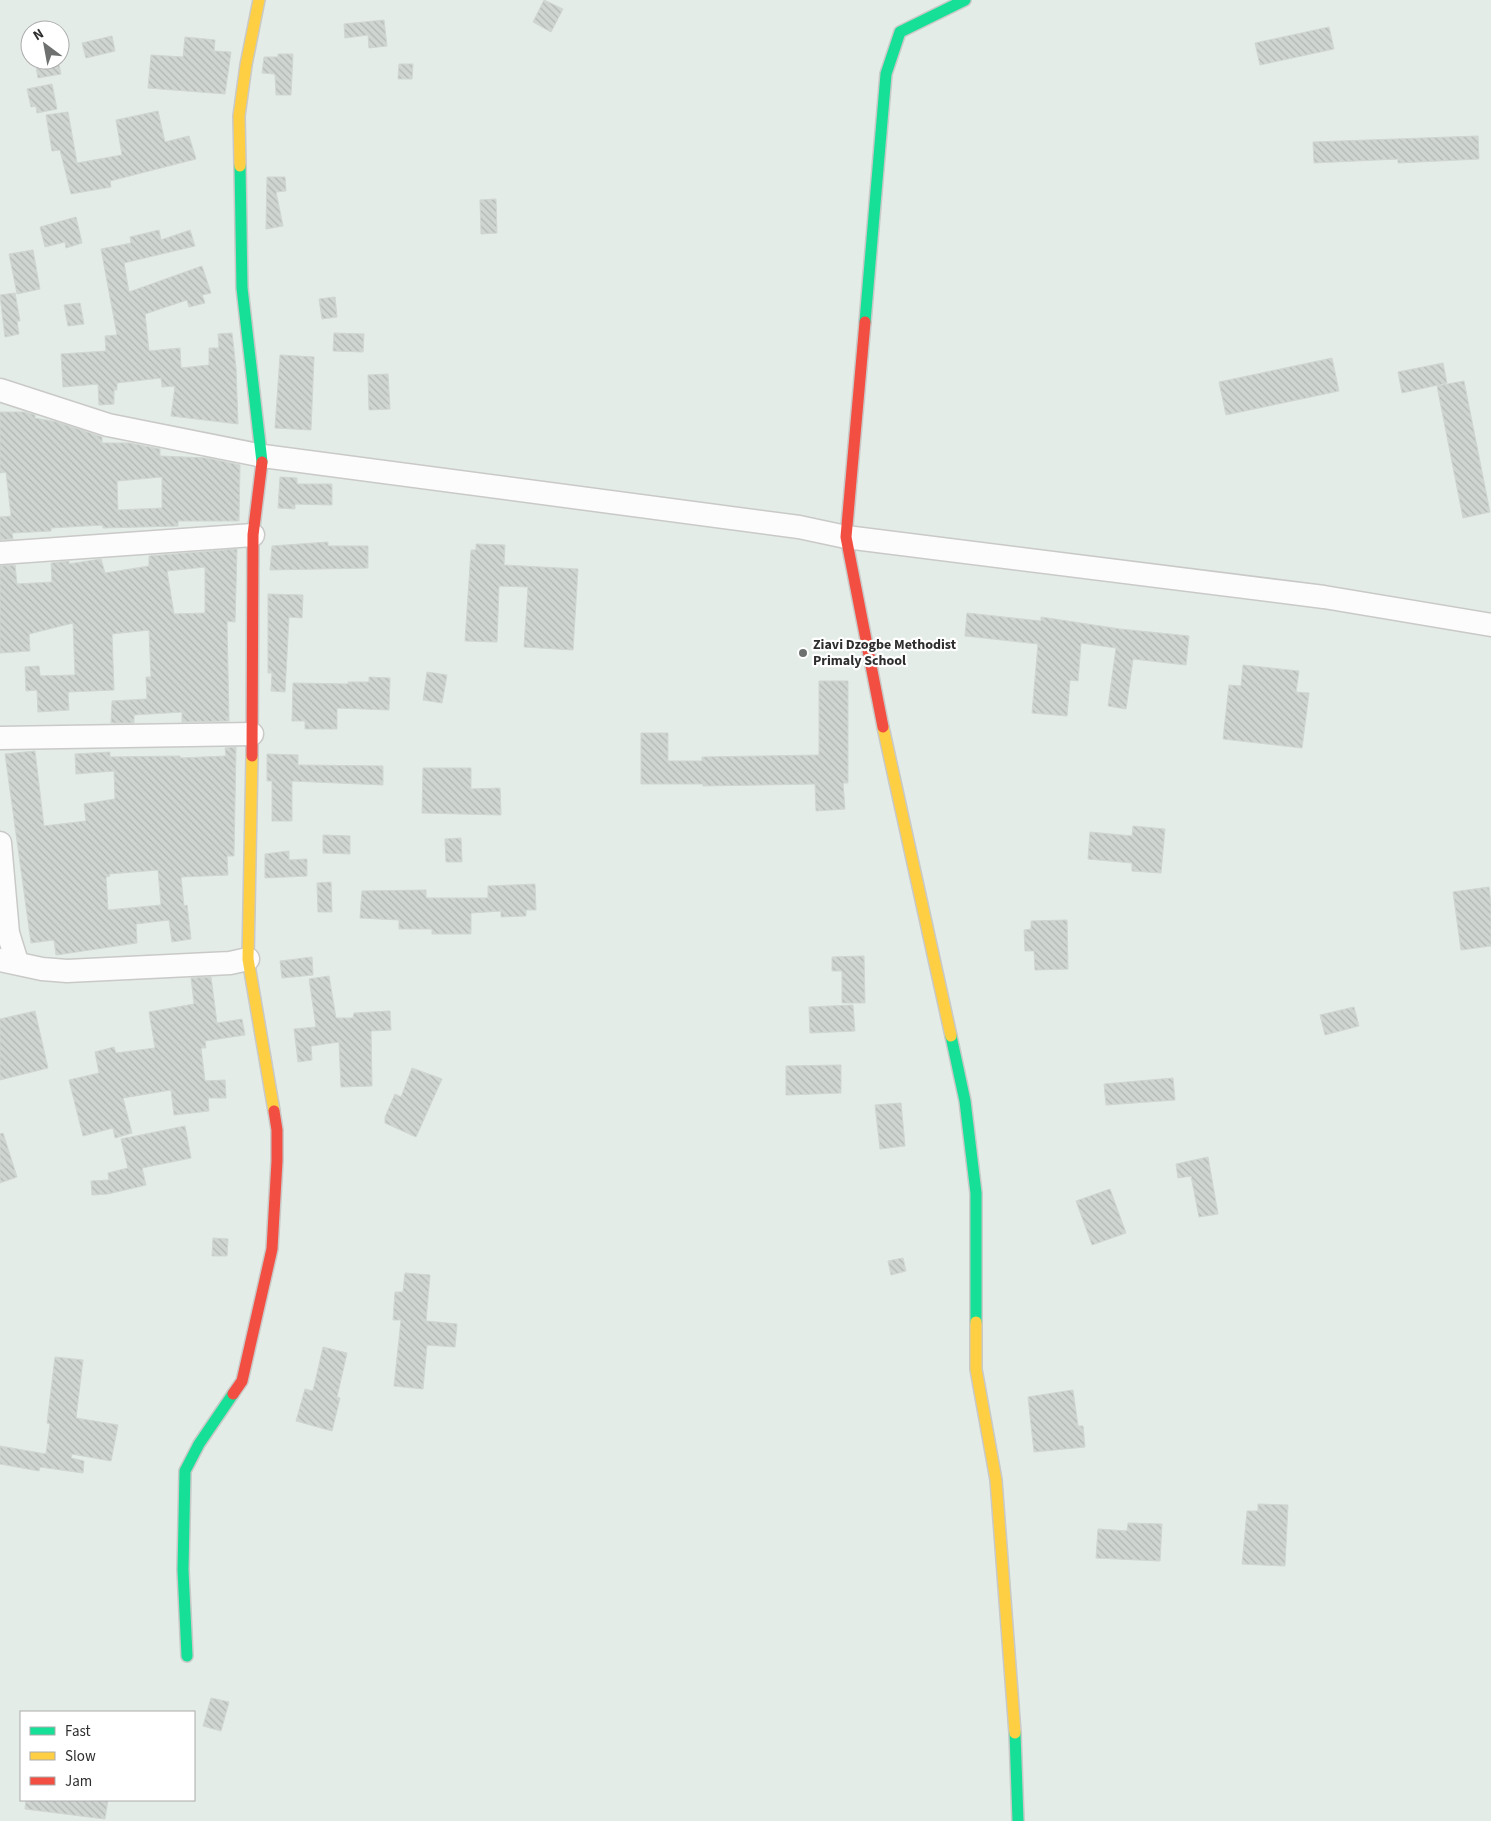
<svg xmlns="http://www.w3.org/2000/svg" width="1491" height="1821" font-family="'Source Sans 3',sans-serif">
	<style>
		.building { fill: url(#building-back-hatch); stroke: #d0d7d3; fill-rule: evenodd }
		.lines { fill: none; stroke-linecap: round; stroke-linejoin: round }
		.street-casing { stroke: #c9c9c8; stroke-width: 25 }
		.fast-casing { stroke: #c9c9c8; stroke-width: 14 }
		.slow-casing { stroke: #c9c9c8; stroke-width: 14 }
		.jam-casing { stroke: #c9c9c8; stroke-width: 14 }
		.street { stroke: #fbfcfb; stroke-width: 22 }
		.fast { stroke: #16e098; stroke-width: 11 }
		.slow { stroke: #ffcf43; stroke-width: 11 }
		.jam { stroke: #f24e42; stroke-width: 11 }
		.poi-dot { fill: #6e706f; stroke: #fff; stroke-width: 2 }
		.labels { text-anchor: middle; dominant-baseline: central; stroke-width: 4.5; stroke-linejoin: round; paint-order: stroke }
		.poi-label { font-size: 14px; font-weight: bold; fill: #2e2e2e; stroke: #fff; text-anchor: start }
	</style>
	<defs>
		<pattern id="building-back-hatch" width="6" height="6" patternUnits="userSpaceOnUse" patternTransform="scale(1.25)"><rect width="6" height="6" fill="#cfd5d1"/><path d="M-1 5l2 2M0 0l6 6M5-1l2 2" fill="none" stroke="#b2b7b4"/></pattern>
	</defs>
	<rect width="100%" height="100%" fill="#e4ece7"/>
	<g class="building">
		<polygon points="544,0 563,9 551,32 533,22"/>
		<polygon points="384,20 387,46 369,48 368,35 345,38 344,24"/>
		<polygon points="1329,27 1334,49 1260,65 1255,43"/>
		<polygon points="112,36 115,51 86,58 82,43"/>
		<polygon points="185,37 215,40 214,51 231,52 225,94 148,88 151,55 183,57"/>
		<polygon points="278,54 293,54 291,95 276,95 275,74 262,73 264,57 278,57"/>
		<polygon points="35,60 58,60 61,74 38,78"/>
		<polygon points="399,64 413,64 412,79 398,79"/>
		<polygon points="52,84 57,109 37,113 36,106 31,107 27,89"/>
		<polygon points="158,111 165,142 189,136 196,159 110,181 111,187 71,194 60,150 52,151 46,115 68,112 77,163 122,155 116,120"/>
		<polygon points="1478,136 1479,159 1398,163 1398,159 1314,163 1313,142"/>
		<polygon points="267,177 285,177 286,191 276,192 283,226 266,229"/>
		<polygon points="496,199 497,233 481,234 480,200"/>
		<polygon points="76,217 82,243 66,248 65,242 45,247 40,227"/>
		<polygon points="159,230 161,240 190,230 195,246 124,263 129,292 202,266 211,293 202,295 205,303 189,307 187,300 145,314 149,351 180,348 181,368 209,365 209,348 219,348 218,334 232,333 236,368 238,424 171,416 175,386 162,387 161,378 117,383 117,390 114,390 114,404 99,405 98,384 63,387 61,354 106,351 105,336 117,335 101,249 131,243 130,237"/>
		<polygon points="33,250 40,289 17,294 9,254"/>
		<polygon points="15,293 20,321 17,321 19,334 5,337 0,295"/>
		<polygon points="335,297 337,317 322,319 319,299"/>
		<polygon points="80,303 84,324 68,326 64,305"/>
		<polygon points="334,333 364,334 363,352 333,351"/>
		<polygon points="280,355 314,357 311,430 275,428"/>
		<polygon points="1332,358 1339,391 1226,415 1219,382"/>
		<polygon points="1443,363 1447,383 1402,393 1398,372"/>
		<polygon points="388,374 390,409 369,410 368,375"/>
		<polygon points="1464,381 1490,512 1463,518 1437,386"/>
		<path d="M 0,412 L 24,412 L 35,415 L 35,418 L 57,422 L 102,437 L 102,443 L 130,443 L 160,449 L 160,456 L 207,458 L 240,465 L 239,521 L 178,521 L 178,526 L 103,528 L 103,525 L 51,528 L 51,531 L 12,533 L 13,539 L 0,540 L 0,517 L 11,516 L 6,472 L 0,473 ZM 162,477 L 162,508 L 118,510 L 117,481 Z"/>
		<polygon points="280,477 297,478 297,484 332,484 332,505 295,504 295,509 278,508"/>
		<polygon points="328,542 328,546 368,546 368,568 270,570 272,546"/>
		<polygon points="476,544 505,545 504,565 578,569 573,650 524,647 528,587 499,586 497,642 465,641 471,550 476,550"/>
		<path d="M 237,549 L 235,622 L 227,621 L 229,721 L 182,722 L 182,712 L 134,715 L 134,723 L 111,723 L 112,701 L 147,699 L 146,677 L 151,677 L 149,630 L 112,634 L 114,690 L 68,692 L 69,710 L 38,712 L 37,690 L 26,691 L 25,667 L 39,666 L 40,676 L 75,675 L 73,623 L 29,634 L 30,651 L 0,653 L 0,566 L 15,565 L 17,584 L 52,582 L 51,563 L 69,561 L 69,564 L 101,559 L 105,573 L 149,566 L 149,556 ZM 205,567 L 205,613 L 174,614 L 167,571 Z"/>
		<polygon points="268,594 303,595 302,618 289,617 285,692 271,691 272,673 268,673"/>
		<polygon points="967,613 1041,621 1041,617 1120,629 1189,636 1186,665 1133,659 1126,709 1108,706 1116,648 1081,643 1078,681 1070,680 1067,716 1032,713 1038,644 965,636"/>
		<polygon points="1243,665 1299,671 1296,692 1309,693 1302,748 1223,739 1229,685 1241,686"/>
		<polygon points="427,672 447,675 442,703 423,700"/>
		<polygon points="369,677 390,678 389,710 337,708 337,729 305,729 305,721 292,721 293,683 348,684 348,682 369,682"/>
		<polygon points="819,681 848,681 848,783 843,783 845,809 816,811 815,784 703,786 703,784 641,784 641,733 668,733 668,761 702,761 702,757 819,755"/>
		<path d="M 236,747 L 234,856 L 227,856 L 228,875 L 181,877 L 184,906 L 187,905 L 191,939 L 172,942 L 169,920 L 136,924 L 137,943 L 56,955 L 54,940 L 31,943 L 5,754 L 35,751 L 44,826 L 86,821 L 84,804 L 115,799 L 114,771 L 76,774 L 75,754 L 110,752 L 110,757 L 180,756 L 180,758 L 226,756 L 225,748 ZM 158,870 L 161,905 L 108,910 L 106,877 L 110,876 L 109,874 Z"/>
		<polygon points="267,754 298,755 298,765 383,766 383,785 292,781 292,821 272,821 272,781 267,781"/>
		<polygon points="423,768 471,768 471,789 500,788 501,815 422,813"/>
		<polygon points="1133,826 1165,829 1161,873 1132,871 1132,863 1088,859 1090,832 1132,836"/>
		<polygon points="323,835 350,836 350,854 323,853"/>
		<polygon points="461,838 462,862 446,862 445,839"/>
		<polygon points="289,851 289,860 307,859 307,876 265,878 265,854"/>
		<polygon points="331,882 332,912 318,912 317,883"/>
		<polygon points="535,884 536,910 526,910 526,916 501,917 501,911 471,913 471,934 432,934 432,929 399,929 399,920 360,918 362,891 426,890 426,898 488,898 488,886"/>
		<polygon points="1489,887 1491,904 1491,946 1461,950 1453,892"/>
		<polygon points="1067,920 1068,969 1035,970 1034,951 1025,951 1024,930 1031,929 1031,921"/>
		<polygon points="864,956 865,1003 842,1003 842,971 832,971 832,957"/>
		<polygon points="312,957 313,975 282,978 280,961"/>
		<polygon points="329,976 336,1018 353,1018 354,1013 390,1011 391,1030 371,1031 372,1086 341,1087 339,1042 311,1046 312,1060 298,1062 294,1029 316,1027 309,979"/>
		<polygon points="211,977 217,1023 242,1019 245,1035 205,1041 206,1048 201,1048 205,1081 225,1080 226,1098 208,1098 209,1111 174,1115 171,1090 123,1098 132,1133 115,1138 113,1128 83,1136 69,1080 99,1073 95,1052 114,1047 116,1053 155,1048 149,1012 194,1004 191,978"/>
		<polygon points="853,1005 855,1031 810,1033 809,1007"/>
		<polygon points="1354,1007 1359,1026 1325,1035 1320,1015"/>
		<polygon points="35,1011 48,1068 0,1080 0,1019"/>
		<polygon points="841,1065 841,1093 786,1095 786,1066"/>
		<polygon points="412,1068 442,1079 416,1137 385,1123 385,1117 395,1094 401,1097"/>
		<polygon points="1173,1078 1175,1100 1106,1105 1104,1084"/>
		<polygon points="901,1103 905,1146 880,1149 875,1105"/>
		<polygon points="185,1126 191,1158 142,1168 146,1185 108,1194 92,1195 91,1181 109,1180 108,1173 128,1168 121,1139"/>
		<polygon points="3,1133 17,1177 0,1183 0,1134"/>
		<polygon points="1208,1157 1218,1214 1199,1217 1191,1176 1178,1178 1176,1164"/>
		<polygon points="1110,1189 1126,1233 1092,1245 1076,1201"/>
		<polygon points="213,1238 228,1239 227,1256 212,1256"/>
		<polygon points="903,1258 906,1271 891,1275 888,1261"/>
		<polygon points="405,1273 430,1275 426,1321 457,1324 455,1347 427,1345 423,1389 394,1386 401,1320 393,1320 395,1292 403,1292"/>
		<polygon points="323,1347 347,1353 337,1397 340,1398 332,1431 296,1421 305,1389 313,1391"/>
		<polygon points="55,1357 83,1360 76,1418 118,1425 111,1461 72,1454 71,1458 84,1461 83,1473 40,1467 39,1471 0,1464 0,1446 46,1454 50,1424 47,1423"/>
		<polygon points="1073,1390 1078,1426 1083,1426 1085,1447 1034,1452 1028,1397"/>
		<polygon points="1258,1504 1288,1505 1285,1566 1242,1564 1247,1511 1258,1511"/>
		<polygon points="1128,1523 1162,1524 1160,1561 1096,1558 1098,1529 1127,1531"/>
		<polygon points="211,1698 229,1702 221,1731 203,1726"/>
		<polygon points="26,1800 108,1800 105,1819 25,1809"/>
	</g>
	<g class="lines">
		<defs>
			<g id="street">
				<polyline points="0,390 108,425 263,456 799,527 846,537 1324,597 1491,625"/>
				<polyline points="0,553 253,535"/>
				<polyline points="0,738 252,734"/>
				<polyline points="0,843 8,933 17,962"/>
				<polyline points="0,960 42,969 67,971 230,963 248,959"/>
			</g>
			<g id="fast">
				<polyline points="240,166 242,288 262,462"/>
				<polyline points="865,322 886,74 900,32 965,0"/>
				<polyline points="951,1036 965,1101 976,1193 976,1322"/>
				<polyline points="187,1656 183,1570 185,1471 199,1444 233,1394"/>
				<polyline points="1015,1733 1018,1821"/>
			</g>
			<g id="slow">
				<polyline points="240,166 239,116 246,65 259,0"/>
				<polyline points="883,727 951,1036"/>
				<polyline points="252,756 248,959 274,1111"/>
				<polyline points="976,1322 976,1369 996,1480 1015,1733"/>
			</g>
			<g id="jam">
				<polyline points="865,322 846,537 883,727"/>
				<polyline points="252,756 253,535 262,462"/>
				<polyline points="233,1394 242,1381 272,1249 277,1161 277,1130 274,1111"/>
			</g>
		</defs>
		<use href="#street" class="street-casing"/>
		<use href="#fast" class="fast-casing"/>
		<use href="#slow" class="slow-casing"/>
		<use href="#jam" class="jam-casing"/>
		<use href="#street" class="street"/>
		<use href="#fast" class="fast"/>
		<use href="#slow" class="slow"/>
		<use href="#jam" class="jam"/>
	</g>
	<circle class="poi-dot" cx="803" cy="653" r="5"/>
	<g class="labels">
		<g class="poi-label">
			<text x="813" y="645">Ziavi Dzogbe Methodist<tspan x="813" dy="16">Primaly School</tspan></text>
		</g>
	</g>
	<rect x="20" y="1711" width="175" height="90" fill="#ffffff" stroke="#ababab"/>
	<rect x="30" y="1727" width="25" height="8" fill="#16e098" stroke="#ababab"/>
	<text x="65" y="1736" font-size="15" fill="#2e2e2e">Fast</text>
	<rect x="30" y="1752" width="25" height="8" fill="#ffcf43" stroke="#ababab"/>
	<text x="65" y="1761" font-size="15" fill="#2e2e2e">Slow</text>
	<rect x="30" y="1777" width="25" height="8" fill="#f24e42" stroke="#ababab"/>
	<text x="65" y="1786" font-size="15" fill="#2e2e2e">Jam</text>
	<g transform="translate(45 45) rotate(328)"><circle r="24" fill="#ffffff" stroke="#ababab"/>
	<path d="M0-4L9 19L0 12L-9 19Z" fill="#6e706f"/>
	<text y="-8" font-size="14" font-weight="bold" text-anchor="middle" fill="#2e2e2e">N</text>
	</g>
</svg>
